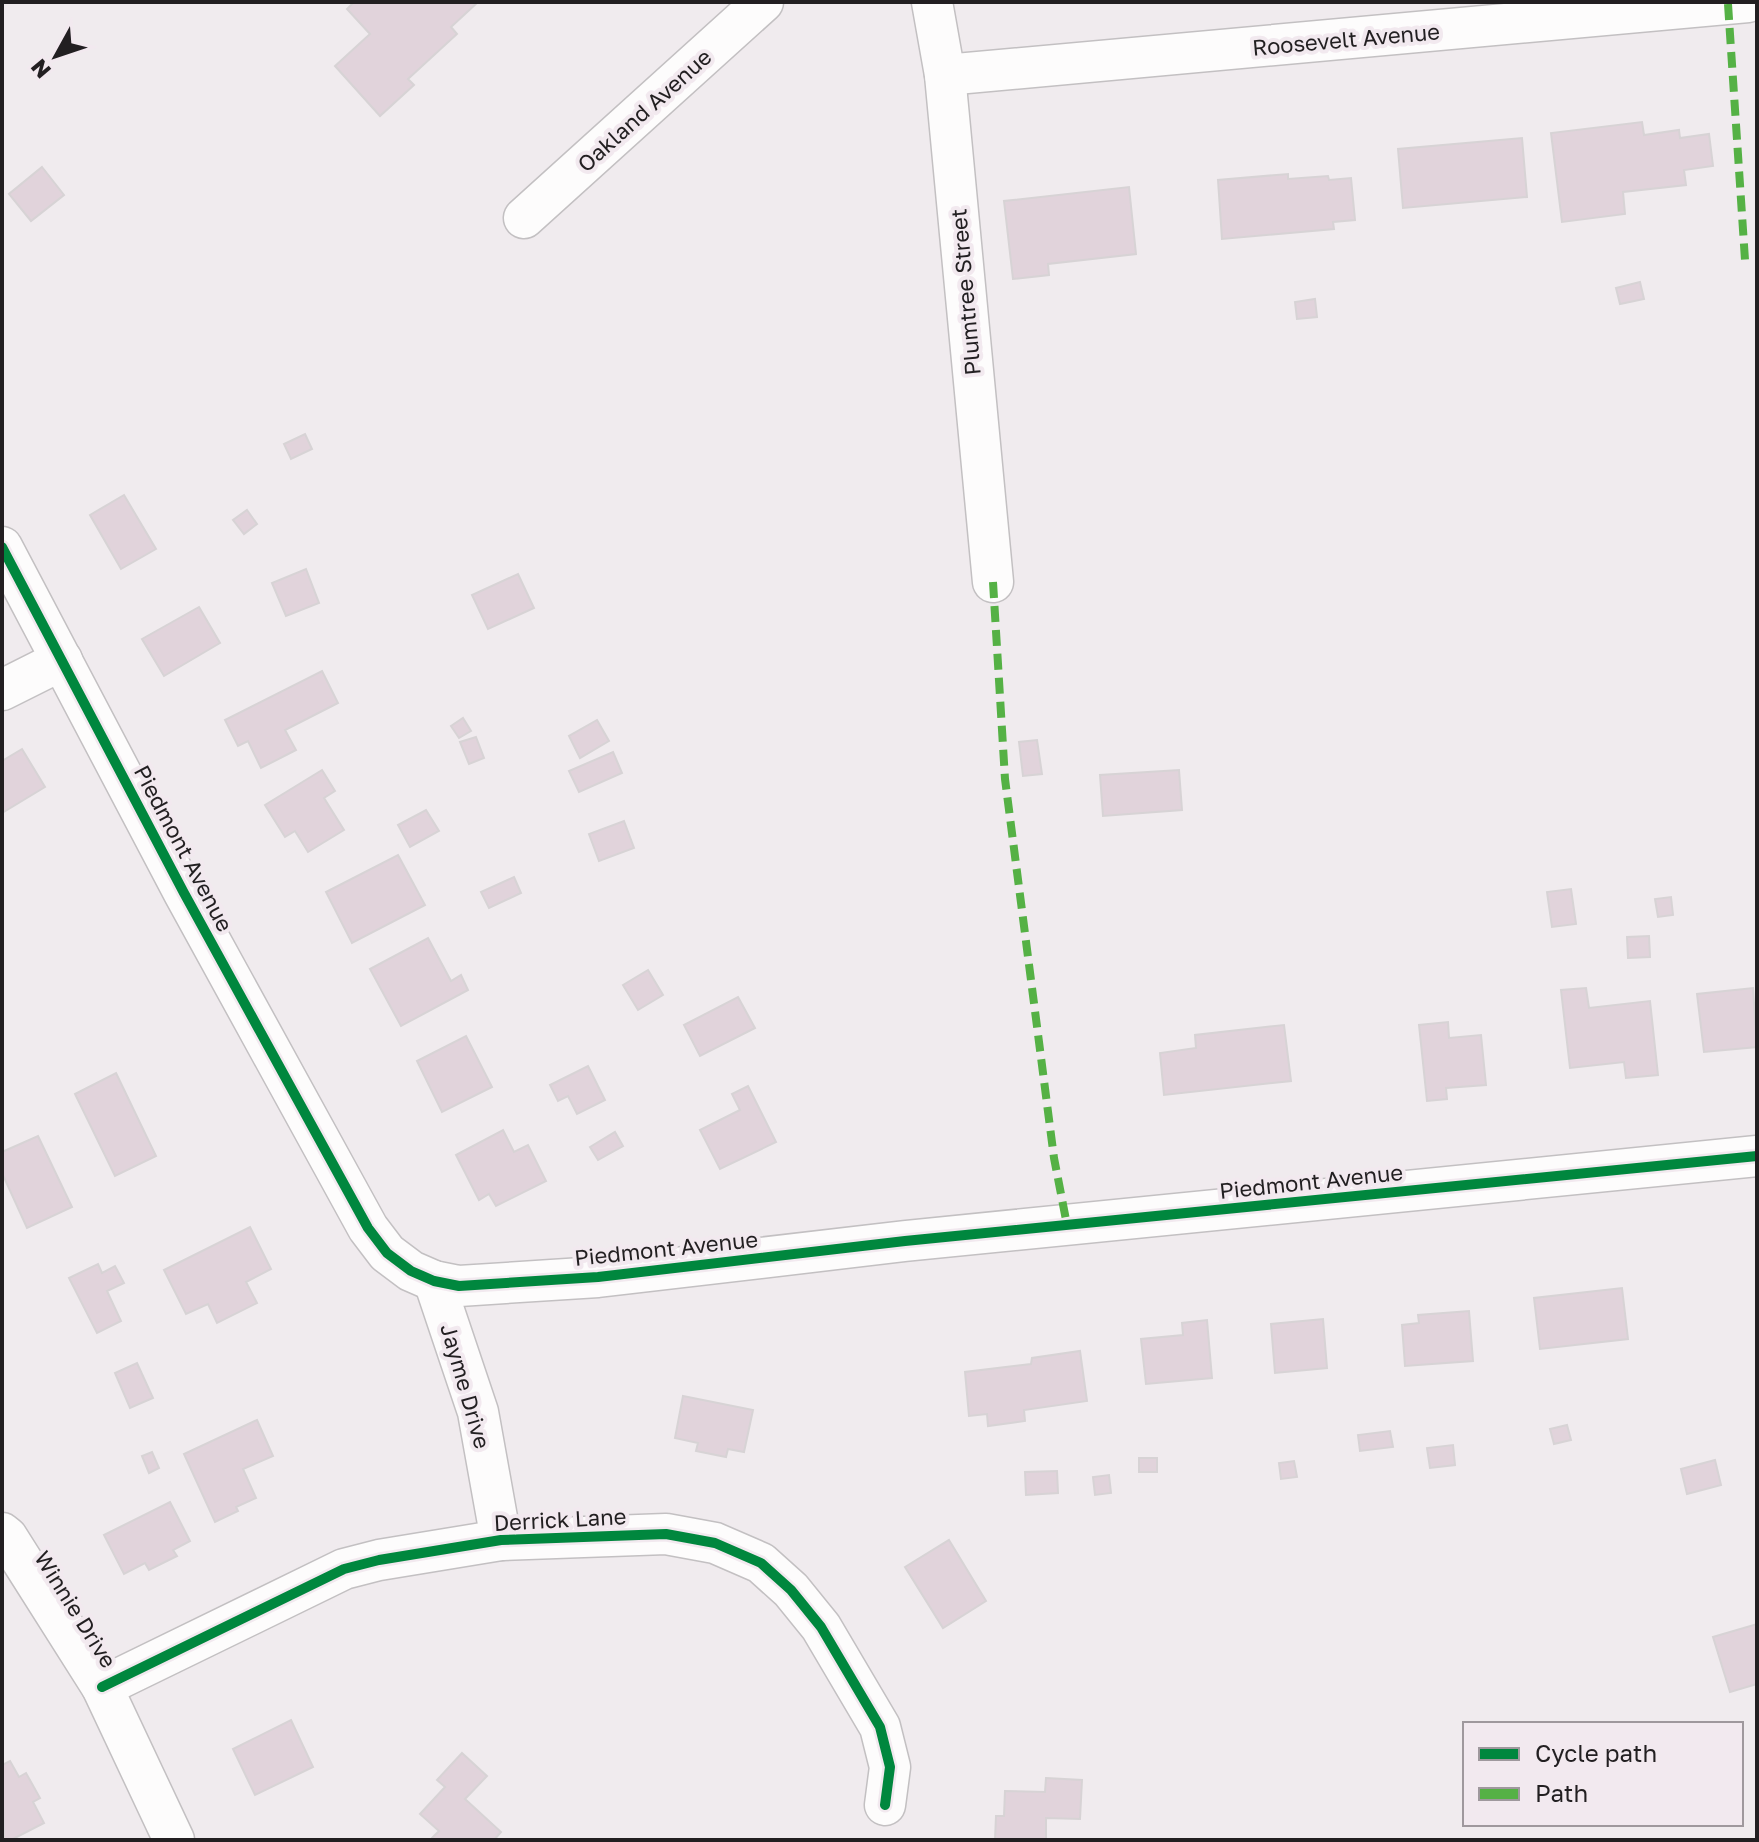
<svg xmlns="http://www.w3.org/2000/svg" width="1759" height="1842" font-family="'Golos Text',sans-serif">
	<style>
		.building { fill: #e1d3db; stroke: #d7d3d5; stroke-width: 2 }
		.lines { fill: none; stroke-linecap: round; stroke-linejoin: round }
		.minor-casing { stroke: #c3c0c2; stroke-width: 43 }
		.minor { stroke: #fdfcfc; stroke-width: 40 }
		.quiet { stroke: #55b145; stroke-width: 8; stroke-dasharray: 16 8; stroke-linecap: butt }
		.cycleway-casing { stroke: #f2e9ef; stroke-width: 15 }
		.cycleway { stroke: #00873e; stroke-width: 10 }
		.labels { text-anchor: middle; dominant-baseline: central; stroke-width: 8; stroke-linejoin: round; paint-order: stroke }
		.street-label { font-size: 22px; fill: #221f21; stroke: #f2e9ef }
	</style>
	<rect width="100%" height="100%" fill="#f0ebee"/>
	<g class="building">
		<polygon points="354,2 478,2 451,27 457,34 408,79 414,85 380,116 335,66 370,34 347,9"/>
		<polygon points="1642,122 1644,135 1679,130 1680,138 1709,134 1713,166 1684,170 1686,185 1623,192 1625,214 1562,222 1551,133"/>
		<polygon points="1522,138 1527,197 1403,208 1398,149"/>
		<polygon points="42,167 64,195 31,221 9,194"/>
		<polygon points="1288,174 1288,179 1328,176 1329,180 1351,178 1355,220 1333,222 1334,229 1222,239 1218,180"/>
		<polygon points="1129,187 1136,254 1048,264 1049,275 1013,279 1004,201"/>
		<polygon points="1640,282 1644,299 1620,304 1616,288"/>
		<polygon points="1315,299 1317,317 1297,319 1295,302"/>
		<polygon points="305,434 312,449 291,459 284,444"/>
		<polygon points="124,495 156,549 121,569 90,515"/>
		<polygon points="247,510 257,524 244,534 233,520"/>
		<polygon points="306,569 319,603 286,616 272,583"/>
		<polygon points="518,574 534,608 488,629 472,595"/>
		<polygon points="199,607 220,643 164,676 142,639"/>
		<polygon points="322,671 338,703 285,730 296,750 261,768 248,741 238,746 225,720"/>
		<polygon points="463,718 471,731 459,738 451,726"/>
		<polygon points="597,720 609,741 580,758 569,736"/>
		<polygon points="476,737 484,758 469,764 460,742"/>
		<polygon points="1037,740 1042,774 1023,776 1019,742"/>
		<polygon points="22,749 45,787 2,813 2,761"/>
		<polygon points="613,752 622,773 579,792 569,771"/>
		<polygon points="322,770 335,791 324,798 344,830 308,852 295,831 285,837 265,805"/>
		<polygon points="1179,770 1182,810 1103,816 1100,775"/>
		<polygon points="426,810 439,831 410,847 398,825"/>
		<polygon points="624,821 634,848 599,861 589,834"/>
		<polygon points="398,855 425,905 352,943 326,892"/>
		<polygon points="514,877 521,893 489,908 481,892"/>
		<polygon points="1571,889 1576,924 1552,927 1547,892"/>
		<polygon points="1671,897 1673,915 1658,917 1655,899"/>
		<polygon points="1649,936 1650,957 1628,958 1627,937"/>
		<polygon points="428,938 451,981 461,975 468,990 401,1026 370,969"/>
		<polygon points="648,970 663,995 638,1010 623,985"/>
		<polygon points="1586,988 1589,1008 1650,1001 1658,1075 1626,1078 1624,1062 1570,1068 1561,990"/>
		<polygon points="1753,988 1757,1047 1704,1052 1697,994"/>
		<polygon points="738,997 755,1028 700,1056 684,1025"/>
		<polygon points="1448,1022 1449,1038 1481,1035 1486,1085 1446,1088 1447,1099 1427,1101 1419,1025"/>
		<polygon points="1284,1025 1291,1081 1164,1095 1160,1053 1196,1048 1195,1035"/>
		<polygon points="466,1036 492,1087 442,1112 417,1061"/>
		<polygon points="588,1066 605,1100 577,1114 568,1096 558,1101 550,1085"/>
		<polygon points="116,1073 156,1156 115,1176 75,1094"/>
		<polygon points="748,1086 776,1142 720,1169 700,1130 740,1110 732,1094"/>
		<polygon points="503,1130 514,1152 528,1145 546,1181 496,1206 489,1194 479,1200 456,1155"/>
		<polygon points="615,1132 623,1146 598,1160 590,1147"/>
		<polygon points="38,1136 72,1207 27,1228 2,1173 2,1152"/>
		<polygon points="250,1227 271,1269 246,1282 257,1303 217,1323 208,1304 186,1314 164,1270"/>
		<polygon points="98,1264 102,1273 115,1266 124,1283 107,1291 121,1321 97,1333 69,1278"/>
		<polygon points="1622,1288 1628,1339 1540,1349 1534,1298"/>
		<polygon points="1469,1311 1473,1361 1405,1366 1402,1325 1419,1323 1418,1315"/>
		<polygon points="1323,1319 1327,1368 1275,1373 1271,1324"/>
		<polygon points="1207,1320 1212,1378 1146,1384 1141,1339 1183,1335 1182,1323"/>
		<polygon points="1080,1351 1087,1401 1024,1410 1025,1421 988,1426 987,1414 969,1416 965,1372 1031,1364 1032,1358"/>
		<polygon points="137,1363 153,1398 130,1408 115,1373"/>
		<polygon points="683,1396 753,1410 744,1452 728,1449 726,1457 696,1451 698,1443 675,1438"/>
		<polygon points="257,1420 273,1456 243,1469 256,1498 236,1507 238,1511 215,1522 184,1454"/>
		<polygon points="1567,1425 1571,1440 1554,1444 1550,1429"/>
		<polygon points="1390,1431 1393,1447 1360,1451 1358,1435"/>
		<polygon points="1453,1445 1455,1465 1430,1468 1427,1448"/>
		<polygon points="152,1452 159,1468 149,1473 142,1456"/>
		<rect x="1139" y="1458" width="18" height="14"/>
		<polygon points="1715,1460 1721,1485 1687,1494 1681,1469"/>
		<polygon points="1294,1461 1297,1477 1281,1479 1279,1463"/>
		<polygon points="1057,1471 1058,1493 1026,1495 1025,1472"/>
		<polygon points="1109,1475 1111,1493 1095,1495 1093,1477"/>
		<polygon points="170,1502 190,1541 173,1550 177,1556 149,1570 145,1563 124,1574 104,1535"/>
		<polygon points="949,1540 986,1601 943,1628 905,1567"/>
		<polygon points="1757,1624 1757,1684 1730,1692 1713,1637"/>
		<polygon points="291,1720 313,1767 255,1795 233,1749"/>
		<polygon points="462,1753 487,1776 465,1799 501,1832 494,1840 433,1840 432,1838 439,1831 420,1814 445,1787 437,1780"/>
		<polygon points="10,1761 19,1777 26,1773 40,1798 33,1802 44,1823 11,1840 4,1840 2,1765"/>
		<polygon points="1046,1778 1082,1780 1080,1819 1046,1818 1046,1840 995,1840 996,1816 1004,1816 1005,1791 1045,1792"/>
	</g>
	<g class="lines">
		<defs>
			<g id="minor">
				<polyline points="932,2 945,75 993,582"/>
				<polyline points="945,75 1748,2"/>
				<polyline points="524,218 763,2"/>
				<polyline points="2,547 184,893 368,1228 387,1253 411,1271 434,1281 459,1286 598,1277 905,1241 1757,1156"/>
				<polyline points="2,690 62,660"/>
				<polyline points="434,1281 478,1412 501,1540"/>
				<polyline points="2,1533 7,1537 102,1687 174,1840"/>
				<polyline points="102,1687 344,1569 379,1560 501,1540 666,1534 715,1543 761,1563 791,1590 821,1627 880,1727 890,1767 885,1805"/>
			</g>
		</defs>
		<use href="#minor" class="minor-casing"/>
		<use href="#minor" class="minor"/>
		<g class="quiet">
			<polyline points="1728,4 1745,260"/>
			<polyline points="993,582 1005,779 1054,1158 1067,1225"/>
		</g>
		<defs>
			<g id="cycleway">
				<polyline points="2,547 184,893 368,1228 387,1253 411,1271 434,1281 459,1286 598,1277 905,1241 1757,1156"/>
				<polyline points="102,1687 344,1569 379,1560 501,1540 666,1534 715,1543 761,1563 791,1590 821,1627 880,1727 890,1767 885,1805"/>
			</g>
		</defs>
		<use href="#cycleway" class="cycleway-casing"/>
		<use href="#cycleway" class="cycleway"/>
	</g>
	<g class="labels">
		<g class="street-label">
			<text transform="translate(1346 39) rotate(-5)">Roosevelt Avenue</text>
			<text transform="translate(644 110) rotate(-42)">Oakland Avenue</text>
			<text transform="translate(965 292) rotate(-95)">Plumtree Street</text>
			<text transform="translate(184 848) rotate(62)">Piedmont Avenue</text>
			<text transform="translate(1311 1181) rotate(-6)">Piedmont Avenue</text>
			<text transform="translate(666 1248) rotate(-6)">Piedmont Avenue</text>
			<text transform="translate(466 1386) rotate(74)">Jayme Drive</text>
			<text transform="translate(560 1519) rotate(-3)">Derrick Lane</text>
			<text transform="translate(76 1609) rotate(58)">Winnie Drive</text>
		</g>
	</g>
	<rect width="1759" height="1842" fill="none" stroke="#221f21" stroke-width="8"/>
	<rect x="1463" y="1722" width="280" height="104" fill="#f2e9ef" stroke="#9f989d" stroke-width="2"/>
	<rect x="1479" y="1748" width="40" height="12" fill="#00873e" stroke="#9f989d" stroke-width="2"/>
	<text x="1535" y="1762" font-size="24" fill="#221f21">Cycle path</text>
	<rect x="1479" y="1788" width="40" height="12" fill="#55b145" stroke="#9f989d" stroke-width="2"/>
	<text x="1535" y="1802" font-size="24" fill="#221f21">Path</text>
	<g transform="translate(56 56) rotate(230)" stroke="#f2e9ef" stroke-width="6" paint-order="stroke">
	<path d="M0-6L14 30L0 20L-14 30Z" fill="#221f21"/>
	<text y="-12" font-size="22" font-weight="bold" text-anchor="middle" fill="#221f21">N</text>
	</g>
</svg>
